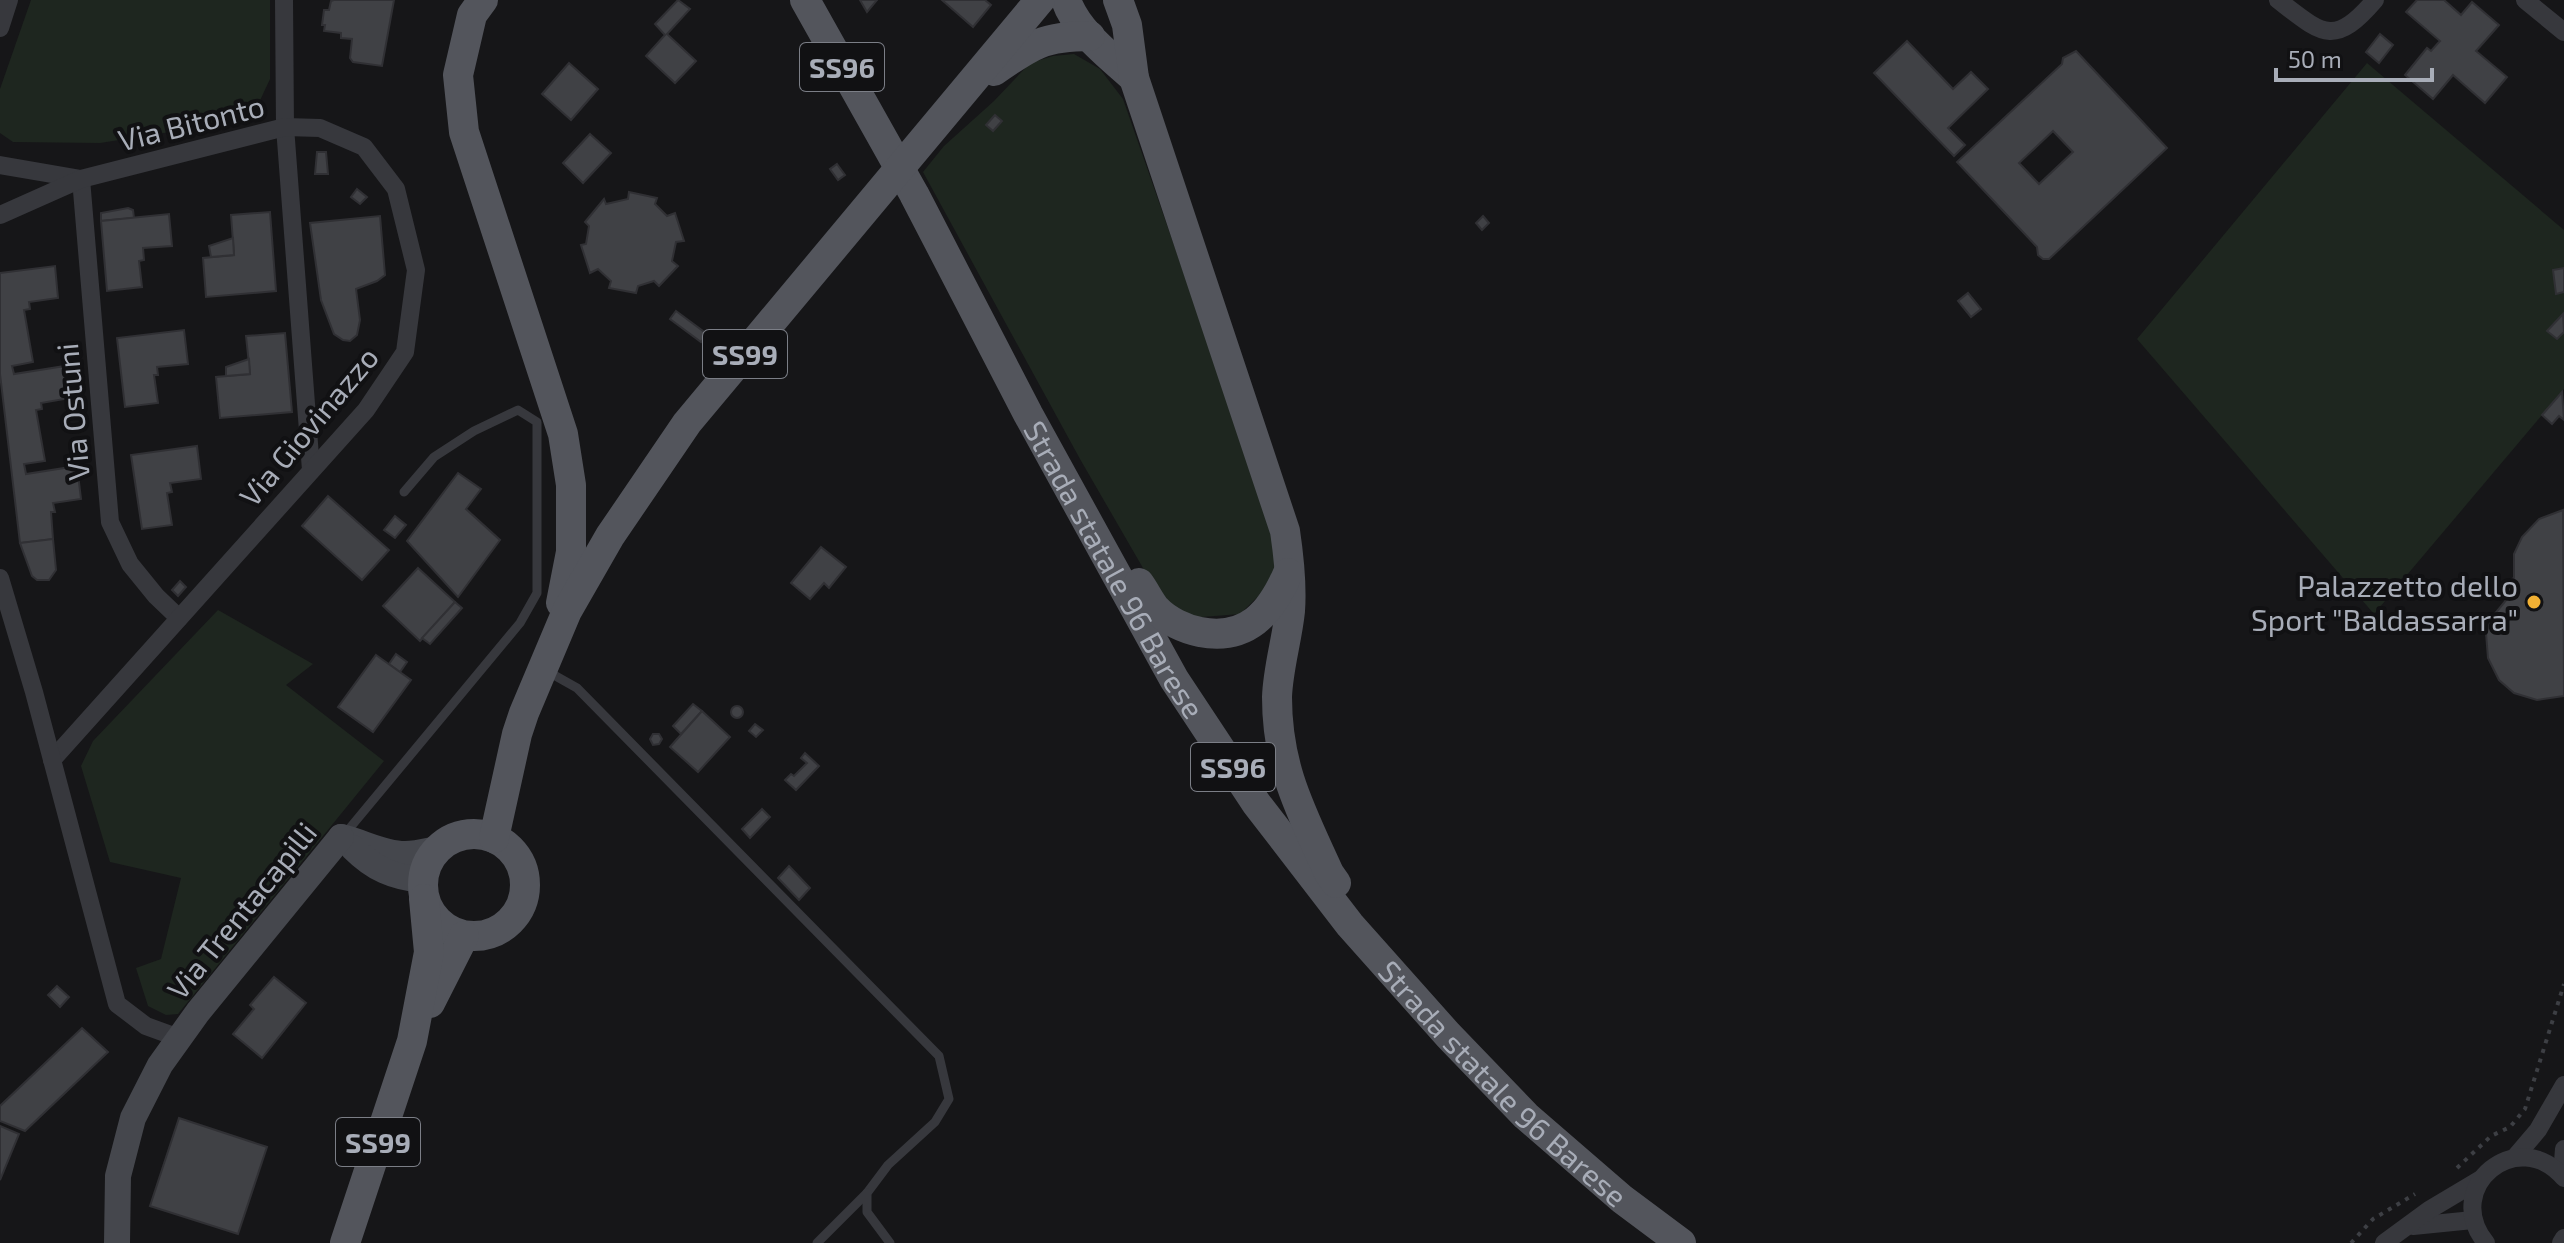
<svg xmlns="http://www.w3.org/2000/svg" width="2564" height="1243" font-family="'Exo 2',sans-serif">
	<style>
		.green { fill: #1e261f }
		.building { fill: #404145; stroke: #303034; stroke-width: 2; fill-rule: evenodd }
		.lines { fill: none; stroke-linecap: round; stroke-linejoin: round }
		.path { stroke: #3d3f44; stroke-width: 4; stroke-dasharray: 4 6; stroke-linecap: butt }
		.lane { stroke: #37383d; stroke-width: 9 }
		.street { stroke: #37383d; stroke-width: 18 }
		.secondary { stroke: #45474d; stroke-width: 26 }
		.primary { stroke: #53555c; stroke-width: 30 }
		.poi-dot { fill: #f2b134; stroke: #111113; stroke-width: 3 }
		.labels { text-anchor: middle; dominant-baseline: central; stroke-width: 8; stroke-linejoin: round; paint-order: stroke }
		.shield { fill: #111113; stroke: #7b7e86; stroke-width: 2 }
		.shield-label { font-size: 28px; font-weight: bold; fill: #a8adb8 }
		.street-label { font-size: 30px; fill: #a8adb8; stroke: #111113 }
		.poi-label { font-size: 30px; fill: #a8adb8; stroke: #111113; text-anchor: end }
	</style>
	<rect width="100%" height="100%" fill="#161618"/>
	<g class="green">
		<polygon points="31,0 270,0 270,79 256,109 214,125 100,143 13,142 0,133 0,89"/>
		<polygon points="1074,54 1100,69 1123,99 1280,549 1277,578 1240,614 1189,618 1158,594 1080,459 923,172 944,146 994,101 1030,63 1053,56"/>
		<polygon points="2367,63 2564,230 2564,389 2374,614 2137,339"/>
		<polygon points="218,610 313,664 286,685 384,761 178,1014 166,1015 148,1006 136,968 161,959 181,878 110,862 81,766 93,741"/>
	</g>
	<g class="building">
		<polygon points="334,0 394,0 382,66 353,62 350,58 352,39 341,38 341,33 324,31 325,25 322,25 324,10 329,10 331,1"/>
		<polygon points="678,0 690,9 667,34 696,61 675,83 646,56 665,35 655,24"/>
		<polygon points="860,0 877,0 867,12"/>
		<polygon points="942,0 985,0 991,5 973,27"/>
		<polygon points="2417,0 2444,0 2461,15 2472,2 2499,25 2476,51 2507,77 2485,103 2453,75 2433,99 2405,75 2427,48 2431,51 2440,41 2406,12"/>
		<polygon points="2380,34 2393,45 2379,63 2366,52"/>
		<polygon points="1907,41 1953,89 1971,72 1988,89 1948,128 1965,145 1954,156 1874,73"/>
		<path d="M 2076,51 L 2167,148 L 2049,259 L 2043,259 L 2038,255 L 2037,247 L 1957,162 L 2062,64 L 2063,58 ZM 2053,131 L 2073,152 L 2039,184 L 2019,163 Z"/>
		<polygon points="569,63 598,89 571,120 542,94"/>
		<polygon points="995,115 1002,121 993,131 986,125"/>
		<polygon points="590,134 611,153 583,183 563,163"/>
		<polygon points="317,152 326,152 328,174 315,174"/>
		<polygon points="837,164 845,175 838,180 830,169"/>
		<polygon points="357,189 367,197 360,204 351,197"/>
		<polygon points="629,192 657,198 655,204 667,216 675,213 684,241 676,242 672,261 678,266 659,286 654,281 638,286 636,293 609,288 611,281 598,269 590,273 581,245 586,244 589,226 585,222 604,199 606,204 628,199"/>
		<polygon points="128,208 133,210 134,218 101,221 101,213"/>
		<polygon points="270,212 276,291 206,297 203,258 234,255 231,215"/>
		<polygon points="169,214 172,246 143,248 144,260 139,261 142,287 107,291 101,221"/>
		<polygon points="380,216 385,275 377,281 356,289 360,320 357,335 350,341 343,340 334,334 321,300 310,223"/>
		<polygon points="1483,216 1489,223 1482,230 1476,223"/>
		<polygon points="233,238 234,255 211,257 209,246"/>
		<polygon points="55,266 58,298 29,302 30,309 24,310 33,362 12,366 14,374 65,366 70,398 41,403 42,409 36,410 45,461 24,464 26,474 77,466 81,499 53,503 55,512 51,512 53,539 20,543 0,374 0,273"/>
		<polygon points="2564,268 2564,292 2556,294 2553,270"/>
		<polygon points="1968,293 1981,309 1971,317 1958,301"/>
		<polygon points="676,311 707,334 701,342 670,319"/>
		<polygon points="2563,314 2564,332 2557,339 2547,331"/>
		<polygon points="184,330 188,364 157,367 158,375 154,375 158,403 125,407 117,338"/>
		<polygon points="285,333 292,412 220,418 216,377 250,374 246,336"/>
		<polygon points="249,359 250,374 226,376 226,367"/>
		<polygon points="2562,392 2564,420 2559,416 2552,424 2542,415"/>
		<polygon points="197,446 201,479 170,483 172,492 167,493 172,525 142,529 131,455"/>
		<polygon points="458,473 481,489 466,509 500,540 458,597 407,541"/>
		<polygon points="328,496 389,550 362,580 302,526"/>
		<polygon points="2563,510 2564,696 2537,700 2514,693 2499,680 2488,658 2486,633 2493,616 2507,599 2504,592 2508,581 2514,578 2514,554 2522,537 2539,519"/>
		<polygon points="395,516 406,525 395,538 384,530"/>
		<polygon points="53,539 56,570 49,580 37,580 32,576 20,543"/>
		<polygon points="821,547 846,567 829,588 824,583 810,599 791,583"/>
		<polygon points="418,568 455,602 420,641 383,606"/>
		<polygon points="180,581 186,587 178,596 172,590"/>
		<polygon points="455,602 462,608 430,644 422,638"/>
		<polygon points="396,654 407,662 400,672 389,664"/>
		<polygon points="376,655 411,680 373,732 338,707"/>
		<polygon points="693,704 702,711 681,734 673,726"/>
		<circle cx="737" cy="712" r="6"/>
		<polygon points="702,711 730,737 698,772 670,747"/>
		<polygon points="755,724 763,730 756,737 749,731"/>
		<polygon points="653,734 659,734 662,739 659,744 653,745 650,739"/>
		<polygon points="805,753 819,766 796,790 785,780 791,774 794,776 807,763 801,758"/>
		<polygon points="762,809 770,817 750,838 742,829"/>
		<polygon points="789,866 810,888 799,900 778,878"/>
		<polygon points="274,977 306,1003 262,1058 233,1034 254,1009 250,1005"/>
		<polygon points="57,986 69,997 60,1007 48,995"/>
		<polygon points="82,1028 108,1052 25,1131 0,1121 0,1106"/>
		<polygon points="179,1118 267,1147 238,1234 150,1206"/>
		<polygon points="0,1126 19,1134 0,1180"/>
	</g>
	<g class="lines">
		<g class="path">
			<polyline points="2457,1168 2491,1136 2510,1127 2525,1109 2564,984"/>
			<polyline points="2351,1243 2373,1219 2415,1194"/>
		</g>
		<g class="lane">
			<polyline points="545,670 577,688 939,1056 949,1099 935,1122 888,1165 867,1193 867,1212 890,1243"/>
			<polyline points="344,835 520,623 537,593 537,422 518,410 474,431 434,457 404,492"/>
			<polyline points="817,1243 867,1193"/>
		</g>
		<g class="street">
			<polyline points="284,0 285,127 311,470"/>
			<path d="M 2278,0 C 2322,34 2334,48 2375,0"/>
			<polyline points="2525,0 2564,32"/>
			<polyline points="0,28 9,0"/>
			<polyline points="0,165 81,179"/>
			<polyline points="81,179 110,522 130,564 156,596 179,618"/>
			<polyline points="0,215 81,179 285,127 320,128 364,147 396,189 416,270 405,352 366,410 52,760"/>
			<polyline points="0,578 34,692 117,1004 146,1026 179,1038"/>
			<polyline points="2515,1157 2538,1130 2564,1085"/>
			<polyline points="2562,1175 2564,1149"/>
			<polyline points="2413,1226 2473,1220"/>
			<polyline points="2384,1243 2429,1210 2481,1179"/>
			<path d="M 2486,1243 C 2441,1187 2518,1124 2564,1178"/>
			<polyline points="2561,1243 2564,1238"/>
		</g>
		<g class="secondary">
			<path d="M 341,837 C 363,842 383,854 405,854 C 415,854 427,851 437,849"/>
			<path d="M 353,848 C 374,869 393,877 422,880"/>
			<polyline points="117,1243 118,1176 133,1118 160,1065 198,1012 341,837"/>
		</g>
		<g class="primary">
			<polyline points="483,0 472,15 458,75 464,132 563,434 571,485 571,552 561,603"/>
			<path id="s1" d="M 805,0 L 914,194 L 1028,414 L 1174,679 L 1256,803 L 1350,925 L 1448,1035 L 1526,1116 L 1622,1199 L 1681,1243"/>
			<path d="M 1066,0 C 1077,32 1110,56 1134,78"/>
			<path d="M 1118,0 L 1127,25 L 1134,78 L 1285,531 C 1289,558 1292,584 1290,611 C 1287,640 1278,668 1277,697 C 1277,768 1301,811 1329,873 L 1336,883"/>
			<path d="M 994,71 C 1031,45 1044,36 1090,36"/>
			<path d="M 1139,583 C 1145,591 1150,602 1156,609 C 1167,621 1185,629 1200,632 C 1247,641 1271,613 1288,573"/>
			<circle cx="474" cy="885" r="51"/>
			<polyline points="494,838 517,734 524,713 567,611 610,536 687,423 1040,0"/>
			<polyline points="430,1003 464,936"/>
			<polyline points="345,1243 412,1041 429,952 424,899"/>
		</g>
	</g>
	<circle class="poi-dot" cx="2534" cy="602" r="8"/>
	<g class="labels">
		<g class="shield">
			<rect x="800" y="43" width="84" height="48" rx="6"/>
			<rect x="703" y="330" width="84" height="48" rx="6"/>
			<rect x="1191" y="743" width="84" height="48" rx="6"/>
			<rect x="336" y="1118" width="84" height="48" rx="6"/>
		</g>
		<g class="shield-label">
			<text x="842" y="67">SS96</text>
			<text x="745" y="354">SS99</text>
			<text x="1233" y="767">SS96</text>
			<text x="378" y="1142">SS99</text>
		</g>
		<g class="street-label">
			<text transform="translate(191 122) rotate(-14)">Via Bitonto</text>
			<text transform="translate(72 412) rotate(-95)">Via Ostuni</text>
			<text transform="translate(308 426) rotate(-50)">Via Giovinazzo</text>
			<text stroke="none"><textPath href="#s1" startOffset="648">Strada statale 96 Barese</textPath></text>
			<text transform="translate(241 910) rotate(-51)">Via Trentacapilli</text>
			<text stroke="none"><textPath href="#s1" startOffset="1296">Strada statale 96 Barese</textPath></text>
		</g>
		<g class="poi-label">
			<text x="2518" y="585">Palazzetto dello<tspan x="2518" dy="34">Sport "Baldassarra"</tspan></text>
		</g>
	</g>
	<path d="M2276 68v12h156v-12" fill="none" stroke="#a8adb8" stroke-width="4"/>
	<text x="2288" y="68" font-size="24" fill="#a8adb8" stroke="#111113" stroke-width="6" paint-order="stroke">50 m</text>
</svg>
